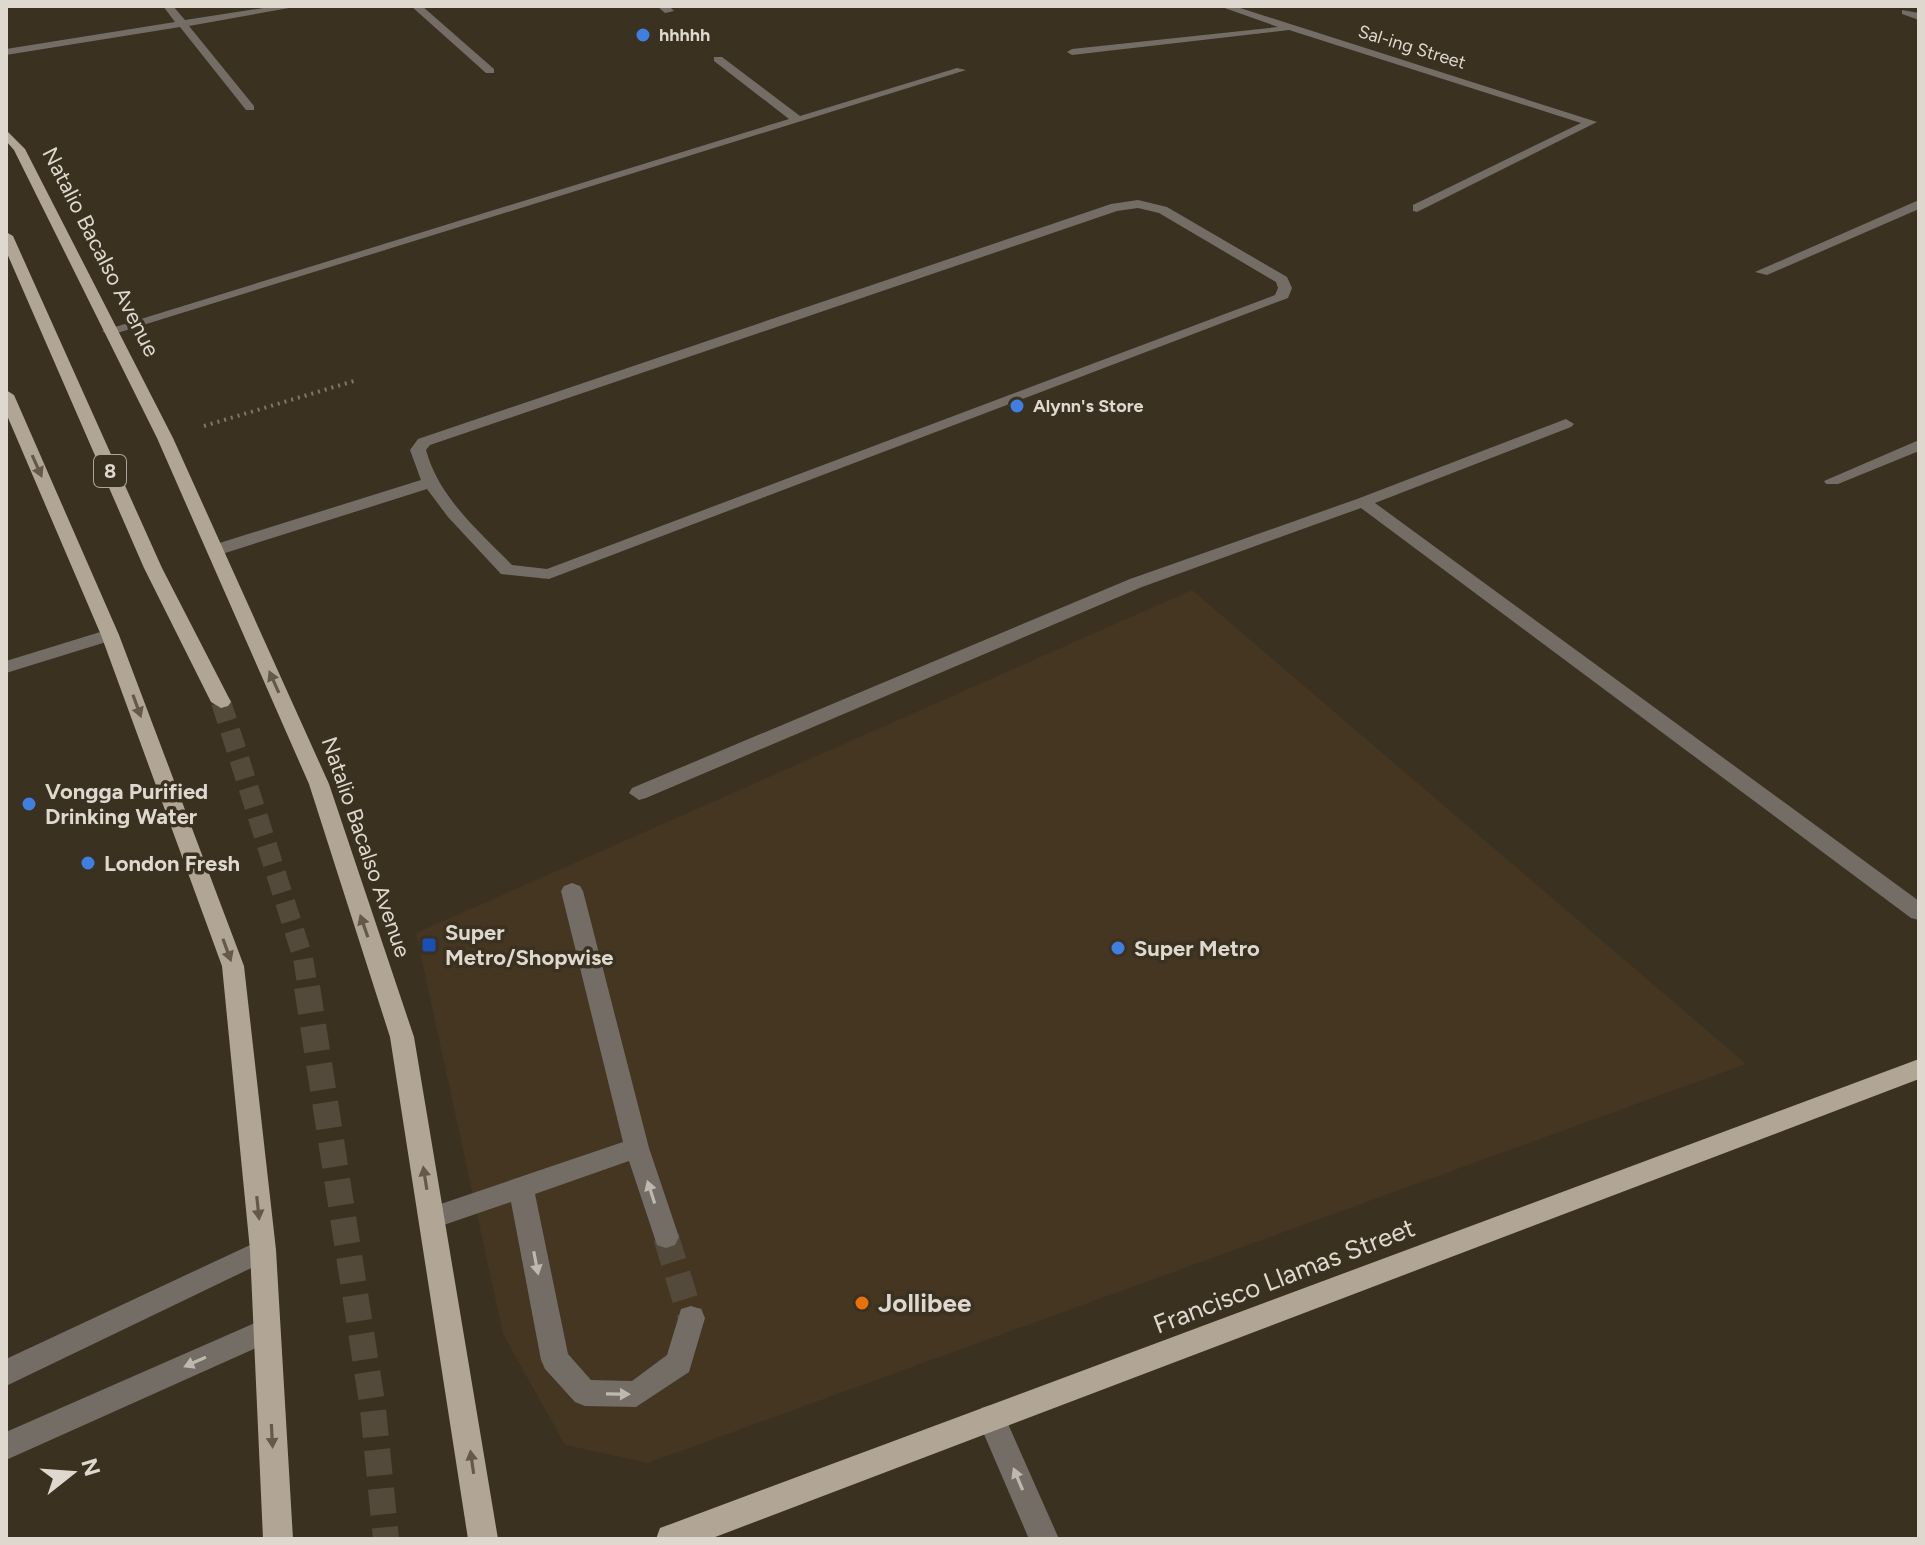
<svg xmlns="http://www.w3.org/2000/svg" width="1925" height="1545" font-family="Figtree,sans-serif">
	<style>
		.built { fill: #443620 }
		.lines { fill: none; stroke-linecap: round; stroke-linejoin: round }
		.minor-tunnel { stroke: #544a3b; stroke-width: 26; stroke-dasharray: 26 13; stroke-linecap: butt }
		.major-tunnel-far1 { stroke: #544a3b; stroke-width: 20; stroke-dasharray: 20 10; stroke-linecap: butt }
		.major-tunnel { stroke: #544a3b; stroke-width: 26; stroke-dasharray: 26 13; stroke-linecap: butt }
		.path { stroke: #80776a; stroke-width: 4; stroke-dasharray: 2 5; stroke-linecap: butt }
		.minor { fill: #736d65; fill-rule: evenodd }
		.major { fill: #b1a696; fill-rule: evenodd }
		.oneway { fill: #645a4a }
		.oneway2 { fill: #bfb8af }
		.shop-dot { fill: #3f7fe0; stroke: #3b3121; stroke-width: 3 }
		.transit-dot { fill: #1a4fb4; stroke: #3b3121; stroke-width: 3 }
		.food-dot { fill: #e8710a; stroke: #3b3121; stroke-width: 3 }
		.labels { text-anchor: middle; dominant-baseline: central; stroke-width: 7; stroke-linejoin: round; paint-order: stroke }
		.far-poi-label { font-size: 18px; font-weight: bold; fill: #dfd8cf; stroke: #3b3121; text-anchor: start }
		.far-street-label { font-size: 18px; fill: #dfd8cf; stroke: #3b3121 }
		.shield { fill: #3b3121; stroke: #aea69b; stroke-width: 2 }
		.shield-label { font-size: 20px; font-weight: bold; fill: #dfd8cf }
		.street-label { font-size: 22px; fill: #dfd8cf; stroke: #3b3121 }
		.poi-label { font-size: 22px; font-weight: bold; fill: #dfd8cf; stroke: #3b3121; text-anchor: start }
		.near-street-label { font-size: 26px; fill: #dfd8cf; stroke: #3b3121 }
		.near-poi-label { font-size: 26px; font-weight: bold; fill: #dfd8cf; stroke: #3b3121; text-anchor: start }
	</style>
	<rect width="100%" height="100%" fill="#3b3121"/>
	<polygon class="built" points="1192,590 1746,1064 648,1463 565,1445 503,1334 416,933"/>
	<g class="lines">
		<polyline class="minor-tunnel" points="666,1237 691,1318"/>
		<polyline class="major-tunnel-far1" points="221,702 303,958 308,989"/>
		<polyline class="major-tunnel" points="307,987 373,1409 386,1539"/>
		<polyline class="path" points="204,426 354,381"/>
		<g class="minor">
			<polygon points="163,6 173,6 185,20 276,6 300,6 189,26 254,106 254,110 246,110 180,27 6,55 6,49 175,22"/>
			<polygon points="411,6 422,6 494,69 494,73 486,73"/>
			<polygon points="657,6 669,6 674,11 665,13"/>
			<polygon points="1219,6 1234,6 1597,122 1417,212 1413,211 1413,205 1581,123 1289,30 1072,55 1067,52 1072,49 1278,27"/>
			<polygon points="1902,10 1919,13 1919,20 1902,14"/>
			<polygon points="714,57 722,57 800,116 957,68 966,70 114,334 109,335 102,331 789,119 714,61"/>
			<path d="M 1138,200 L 1167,207 L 1287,277 L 1292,288 L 1288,298 L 549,579 L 501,574 L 448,517 L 427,489 L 222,554 L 216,555 L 207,550 L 210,546 L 421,480 L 410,450 L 418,439 L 1111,204 ZM 1138,208 L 1159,213 L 1276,282 L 1278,288 L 1275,295 L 547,569 L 512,565 C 479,531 439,498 426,450 L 430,445 L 1117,211 Z"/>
			<polygon points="1919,200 1919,209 1767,275 1755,272"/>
			<polygon points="1566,419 1574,424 1571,427 1375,503 1919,901 1919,920 1911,918 1361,508 1142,587 646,798 639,800 629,793 632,788 1130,579 1357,499"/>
			<polygon points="1919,440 1919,451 1838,484 1826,484 1824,481"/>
			<polygon points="110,629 116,631 119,635 116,639 6,673 6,661"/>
			<polygon points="572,883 580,886 583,891 649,1148 679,1237 675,1245 666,1248 657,1245 629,1161 535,1194 568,1354 591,1380 632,1381 667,1355 681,1309 691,1306 701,1309 705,1318 689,1372 636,1407 585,1406 575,1402 545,1369 541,1360 511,1202 432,1229 423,1226 419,1218 423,1210 623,1142 561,891 564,886"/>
			<polygon points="263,1239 272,1242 276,1250 272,1258 6,1386 6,1359"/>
			<polygon points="266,1318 276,1321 280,1330 276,1339 6,1460 6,1432"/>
			<polygon points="991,1405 1001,1408 1059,1539 1029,1539 977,1418 981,1408"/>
		</g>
		<g class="major">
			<polygon points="6,130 25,149 173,438 329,784 414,1037 498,1539 468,1539 390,1037 309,784 157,438 14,150 6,141"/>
			<polygon points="6,232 13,236 162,568 231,702 228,706 221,708 211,702 144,568 6,251"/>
			<polygon points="6,390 14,395 119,635 244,966 276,1250 293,1539 263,1539 250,1250 222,966 101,635 6,413"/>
			<polygon points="1919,1059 1919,1079 710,1539 656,1539 660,1528 671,1524"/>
		</g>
	</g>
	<defs><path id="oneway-solid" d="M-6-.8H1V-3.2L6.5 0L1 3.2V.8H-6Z" transform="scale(2)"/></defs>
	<g class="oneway">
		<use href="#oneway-solid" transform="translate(37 466) rotate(66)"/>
		<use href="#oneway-solid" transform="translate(274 682) rotate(-114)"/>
		<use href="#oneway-solid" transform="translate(137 706) rotate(70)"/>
		<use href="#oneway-solid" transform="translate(364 926) rotate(-109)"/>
		<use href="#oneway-solid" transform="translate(227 950) rotate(70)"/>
		<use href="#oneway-solid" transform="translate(425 1178) rotate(-99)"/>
		<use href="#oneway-solid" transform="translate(258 1208) rotate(84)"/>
		<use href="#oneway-solid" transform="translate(272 1436) rotate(87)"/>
		<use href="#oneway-solid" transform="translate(472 1462) rotate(-98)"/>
	</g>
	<g class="oneway2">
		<use href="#oneway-solid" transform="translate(651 1192) rotate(-108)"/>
		<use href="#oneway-solid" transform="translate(536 1263) rotate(79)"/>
		<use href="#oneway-solid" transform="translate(195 1362) rotate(156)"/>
		<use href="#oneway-solid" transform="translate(618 1394) rotate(1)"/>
		<use href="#oneway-solid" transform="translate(1018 1479) rotate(-113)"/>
	</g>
	<g class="shop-dot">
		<circle cx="643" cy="35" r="8"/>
		<circle cx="1017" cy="406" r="8"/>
		<circle cx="29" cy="804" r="8"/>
		<circle cx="88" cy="863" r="8"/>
		<circle cx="1118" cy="948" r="8"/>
	</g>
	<rect class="transit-dot" x="421" y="937" width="16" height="16" rx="4"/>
	<circle class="food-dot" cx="862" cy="1303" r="8"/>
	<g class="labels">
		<g class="far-poi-label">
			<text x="659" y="35">hhhhh</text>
			<text x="1033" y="406">Alynn's Store</text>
		</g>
		<g class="far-street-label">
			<text transform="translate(1412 47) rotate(17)">Sal-ing Street</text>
		</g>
		<rect class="shield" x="94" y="455" width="32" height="32" rx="6"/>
		<g class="shield-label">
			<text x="110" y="471">8</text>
		</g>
		<g class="street-label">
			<text transform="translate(101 252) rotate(63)">Natalio Bacalso Avenue</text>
			<text transform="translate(366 847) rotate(71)">Natalio Bacalso Avenue</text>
		</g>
		<g class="poi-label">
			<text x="45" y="791">Vongga Purified<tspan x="45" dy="25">Drinking Water</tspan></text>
			<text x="104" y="863">London Fresh</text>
			<text x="445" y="932">Super<tspan x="445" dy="25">Metro/Shopwise</tspan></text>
			<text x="1134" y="948">Super Metro</text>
		</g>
		<g class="near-street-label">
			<text transform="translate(1284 1276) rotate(-21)">Francisco Llamas Street</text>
		</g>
		<g class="near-poi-label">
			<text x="878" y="1303">Jollibee</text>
		</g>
	</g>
	<rect width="1925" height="1545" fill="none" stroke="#dfd8cf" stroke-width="16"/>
	<g transform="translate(72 1473) rotate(73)" stroke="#3b3121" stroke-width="6" paint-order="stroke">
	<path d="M0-6L14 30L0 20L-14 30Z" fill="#dfd8cf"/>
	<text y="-12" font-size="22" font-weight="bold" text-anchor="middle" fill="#dfd8cf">N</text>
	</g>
</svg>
